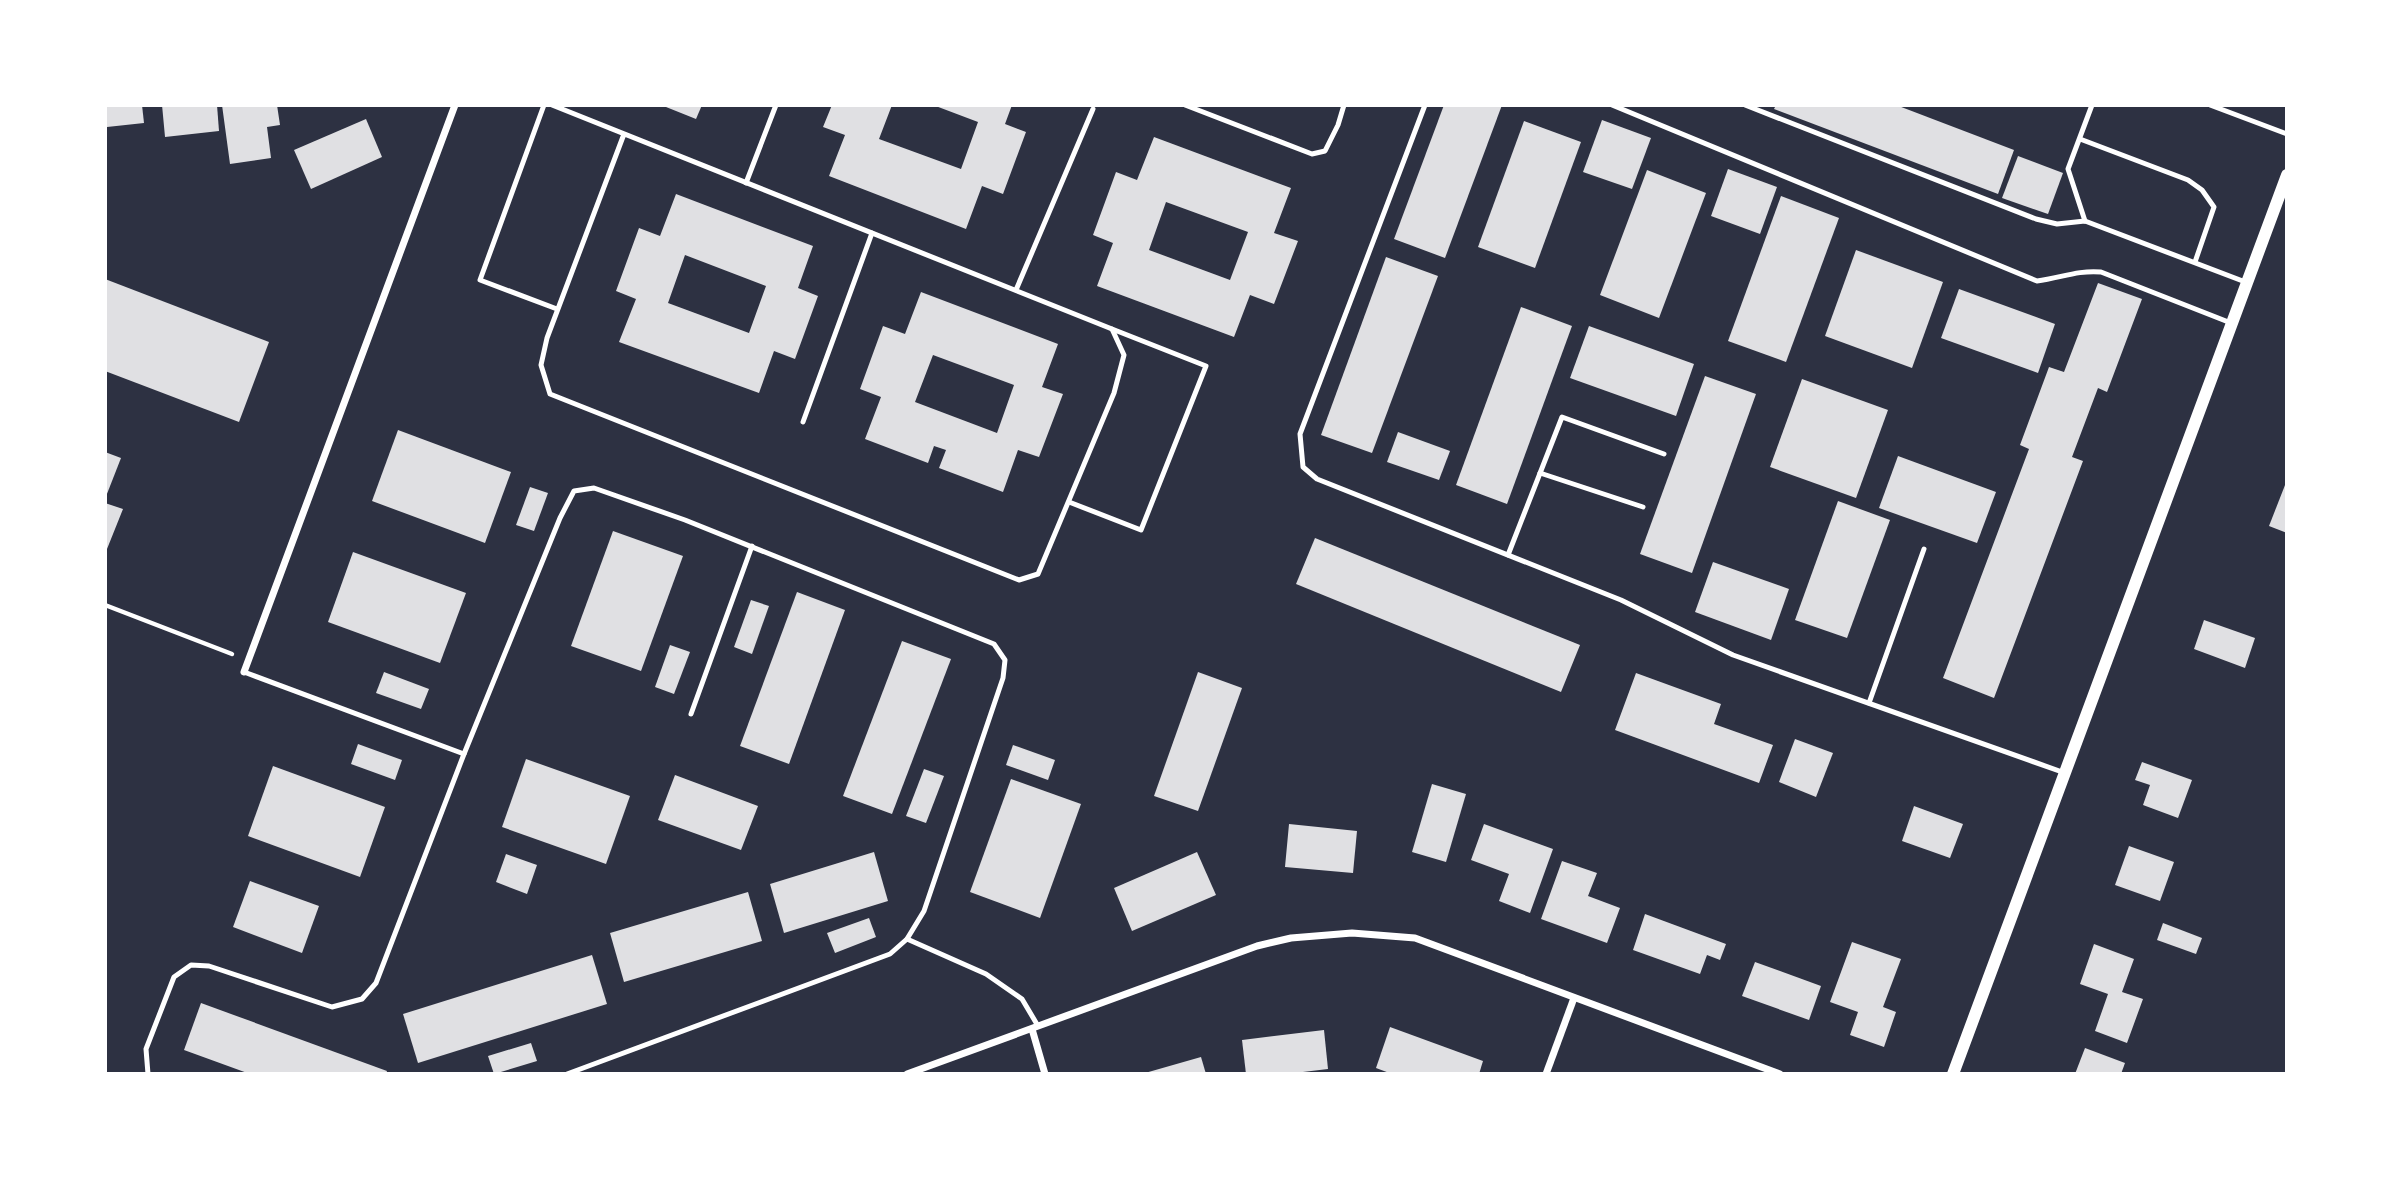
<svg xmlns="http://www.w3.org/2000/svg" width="2392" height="1179" font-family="'Varela Round',sans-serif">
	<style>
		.building { fill: #e0e0e3; fill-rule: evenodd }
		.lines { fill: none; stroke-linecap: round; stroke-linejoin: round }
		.path { stroke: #fff; stroke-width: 4.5 }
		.service { stroke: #fff; stroke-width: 5 }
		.minor { stroke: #fff; stroke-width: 7 }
		.tertiary { stroke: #fff; stroke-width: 12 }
	</style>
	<rect width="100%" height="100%" fill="#2d3142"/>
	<g class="building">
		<polygon points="105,105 142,105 144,123 107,127"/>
		<polygon points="162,105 217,105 219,131 165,137"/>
		<polygon points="222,105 277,105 280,125 267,127 271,158 230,164"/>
		<polygon points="661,105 702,105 696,119"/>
		<polygon points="832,105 892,105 879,139 961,169 978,122 933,105 1012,105 1005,124 1026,132 1003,194 982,186 966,229 829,176 845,135 823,127"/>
		<polygon points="1444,105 1502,105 1445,258 1394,239"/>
		<polygon points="1776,105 1896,105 2014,150 1998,194 1774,109"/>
		<polygon points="366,119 382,157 311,189 294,150"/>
		<polygon points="1602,120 1651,138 1632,189 1583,172"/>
		<polygon points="1524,121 1581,142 1535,268 1478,247"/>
		<path d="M 1154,137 L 1291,188 L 1274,233 L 1298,241 L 1274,304 L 1250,295 L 1234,337 L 1097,286 L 1113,243 L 1093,235 L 1116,172 L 1137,180 ZM 1166,202 L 1248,232 L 1230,280 L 1149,250 Z"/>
		<polygon points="2018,156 2063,173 2048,214 2002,198"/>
		<polygon points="1728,169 1777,187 1760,234 1711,216"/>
		<polygon points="1647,170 1706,193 1659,318 1600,295"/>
		<path d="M 676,194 L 813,246 L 798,288 L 818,296 L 795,359 L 774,351 L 759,393 L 619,342 L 636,299 L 616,291 L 639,228 L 660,236 ZM 685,255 L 766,286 L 749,333 L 668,303 Z"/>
		<polygon points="1781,196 1839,218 1786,362 1728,341"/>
		<polygon points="1856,250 1943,282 1912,368 1825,336"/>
		<polygon points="1386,257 1438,276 1372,453 1321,435"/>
		<polygon points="105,279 269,342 239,422 105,371"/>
		<polygon points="2098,283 2142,299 2107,392 2098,388 2072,457 2083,461 1994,698 1943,678 2029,449 2020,445 2049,367 2064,372"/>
		<polygon points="1959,289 2055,324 2038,373 1941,338"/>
		<path d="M 921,292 L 1058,344 L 1042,387 L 1063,394 L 1039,457 L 1018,450 L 1003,492 L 939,468 L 946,450 L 934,446 L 928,463 L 865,439 L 881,397 L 860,389 L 883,326 L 905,334 ZM 933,355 L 1014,385 L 997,433 L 915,402 Z"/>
		<polygon points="1521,307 1572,326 1507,504 1456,485"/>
		<polygon points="1589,326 1694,364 1676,416 1570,378"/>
		<polygon points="1705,376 1756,394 1692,573 1640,554"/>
		<polygon points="1802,379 1888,410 1856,498 1770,467"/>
		<polygon points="398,430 511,472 485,543 372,501"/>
		<polygon points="1398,432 1450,451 1439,480 1387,462"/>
		<polygon points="105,452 121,458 105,499"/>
		<polygon points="1898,456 1996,492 1977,543 1879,508"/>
		<polygon points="2287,480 2287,533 2269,526"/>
		<polygon points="530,487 548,493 534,531 516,525"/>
		<polygon points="1838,501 1890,520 1847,638 1795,620"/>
		<polygon points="105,503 123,509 107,549 105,548"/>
		<polygon points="613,531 683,556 641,671 571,646"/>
		<polygon points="1315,538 1580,645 1561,692 1296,584"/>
		<polygon points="353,552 466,593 440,663 328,622"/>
		<polygon points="1713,562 1789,589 1771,640 1695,612"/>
		<polygon points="797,592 845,610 789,764 740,746"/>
		<polygon points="751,600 769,606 752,654 734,647"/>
		<polygon points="2204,620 2255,638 2245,668 2194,649"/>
		<polygon points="902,641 951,659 892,814 843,796"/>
		<polygon points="670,645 690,652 674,694 655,687"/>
		<polygon points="384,672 429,689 421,709 376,693"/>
		<polygon points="1198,672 1242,688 1198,811 1154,796"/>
		<polygon points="1636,673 1721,704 1714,724 1773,745 1759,783 1615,730"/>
		<polygon points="1795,739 1833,753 1816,797 1779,782"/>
		<polygon points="358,744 402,760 395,780 351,764"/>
		<polygon points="1013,745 1055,760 1048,780 1006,765"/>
		<polygon points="526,759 630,796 606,864 502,827"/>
		<polygon points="2142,762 2192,780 2178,818 2143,805 2150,785 2135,780"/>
		<polygon points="273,766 385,807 360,877 248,836"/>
		<polygon points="924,769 944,776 926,823 906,816"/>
		<polygon points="675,775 758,806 741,850 658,820"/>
		<polygon points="1011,779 1081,804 1040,918 970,892"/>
		<polygon points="1432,784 1466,794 1446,862 1412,852"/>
		<polygon points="1914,806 1963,824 1950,858 1902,841"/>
		<polygon points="1289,824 1357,831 1353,873 1285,867"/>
		<polygon points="1484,824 1553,849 1530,913 1499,901 1509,874 1471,860"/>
		<polygon points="2129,846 2174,862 2160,901 2115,885"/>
		<polygon points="874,852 888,901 784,933 770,884"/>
		<polygon points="1197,852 1216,895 1132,931 1114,888"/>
		<polygon points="506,854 537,865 527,894 496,882"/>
		<polygon points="1562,861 1597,873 1588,896 1620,908 1607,943 1541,919"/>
		<polygon points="250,881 319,906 302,953 233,927"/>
		<polygon points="748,892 762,941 624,982 610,933"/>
		<polygon points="1645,914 1726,944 1720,960 1707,955 1700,974 1633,950"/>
		<polygon points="869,918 876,937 835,953 827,933"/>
		<polygon points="2163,923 2202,938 2196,954 2157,940"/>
		<polygon points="1852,942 1901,959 1883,1007 1896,1012 1884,1047 1850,1035 1858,1012 1830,1002"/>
		<polygon points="2094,944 2134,959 2122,992 2143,999 2127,1043 2095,1031 2108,994 2080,984"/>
		<polygon points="592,955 607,1004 418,1063 403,1014"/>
		<polygon points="1755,962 1821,986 1809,1020 1742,996"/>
		<polygon points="201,1003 387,1071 386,1074 250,1074 184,1050"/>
		<polygon points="1390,1027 1483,1061 1479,1074 1392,1074 1376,1068"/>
		<polygon points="1324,1030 1328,1069 1286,1074 1246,1074 1242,1040"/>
		<polygon points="531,1043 537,1061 494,1074 488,1056"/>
		<polygon points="2085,1048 2125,1063 2121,1074 2075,1074"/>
		<polygon points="1201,1057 1206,1074 1145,1074 1145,1073"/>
	</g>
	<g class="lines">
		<polyline class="path" points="105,605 232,654"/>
		<g class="service">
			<polyline points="544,105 480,280 557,309"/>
			<polyline points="552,105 1112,329 1124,355 1114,393 1038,574 1019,580 550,394 541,365 547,338 624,134"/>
			<polyline points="1185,105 1312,154 1325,151 1338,125 1344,105"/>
			<polyline points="1425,105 1300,434 1303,467 1317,479 1621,600 1733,655 2065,773"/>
			<path d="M 1612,105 L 2037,281 C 2061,278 2077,270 2101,272 L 2231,323"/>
			<polyline points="1745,105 2036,219 2057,224 2085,221 2248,283"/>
			<polyline points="2210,105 2287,134"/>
			<polyline points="2080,139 2188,180 2202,190 2214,207 2195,262"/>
			<polyline points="746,183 776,105"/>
			<polyline points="2085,221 2068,169 2092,105"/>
			<polyline points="1016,290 1093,109"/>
			<polyline points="803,422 872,233"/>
			<polyline points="1540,473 1643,507"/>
			<polyline points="1069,502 1141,530 1206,366 1112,329"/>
			<polyline points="1508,555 1562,417 1664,454"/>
			<polyline points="244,672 464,754"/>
			<polyline points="1869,703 1924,549"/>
			<polyline points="691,714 752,546"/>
			<polyline points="907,939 986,974 1022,999 1038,1026"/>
			<polyline points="148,1074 146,1049 174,977 191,965 209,966 332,1007 362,999 376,983 464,754 560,518 574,491 594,488 685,520 994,644 1005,660 1003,678 924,911 907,939 890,954 567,1074"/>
		</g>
		<g class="minor">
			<polyline points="244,672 455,105"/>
			<polyline points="1032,1029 1045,1074"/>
			<polyline points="907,1074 1257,946 1291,938 1352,933 1415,938 1780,1074"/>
			<polyline points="1546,1074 1574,998"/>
		</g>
		<polyline class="tertiary" points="1953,1074 2287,175"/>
	</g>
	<rect width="2392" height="1179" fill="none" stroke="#ffffff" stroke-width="214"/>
</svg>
